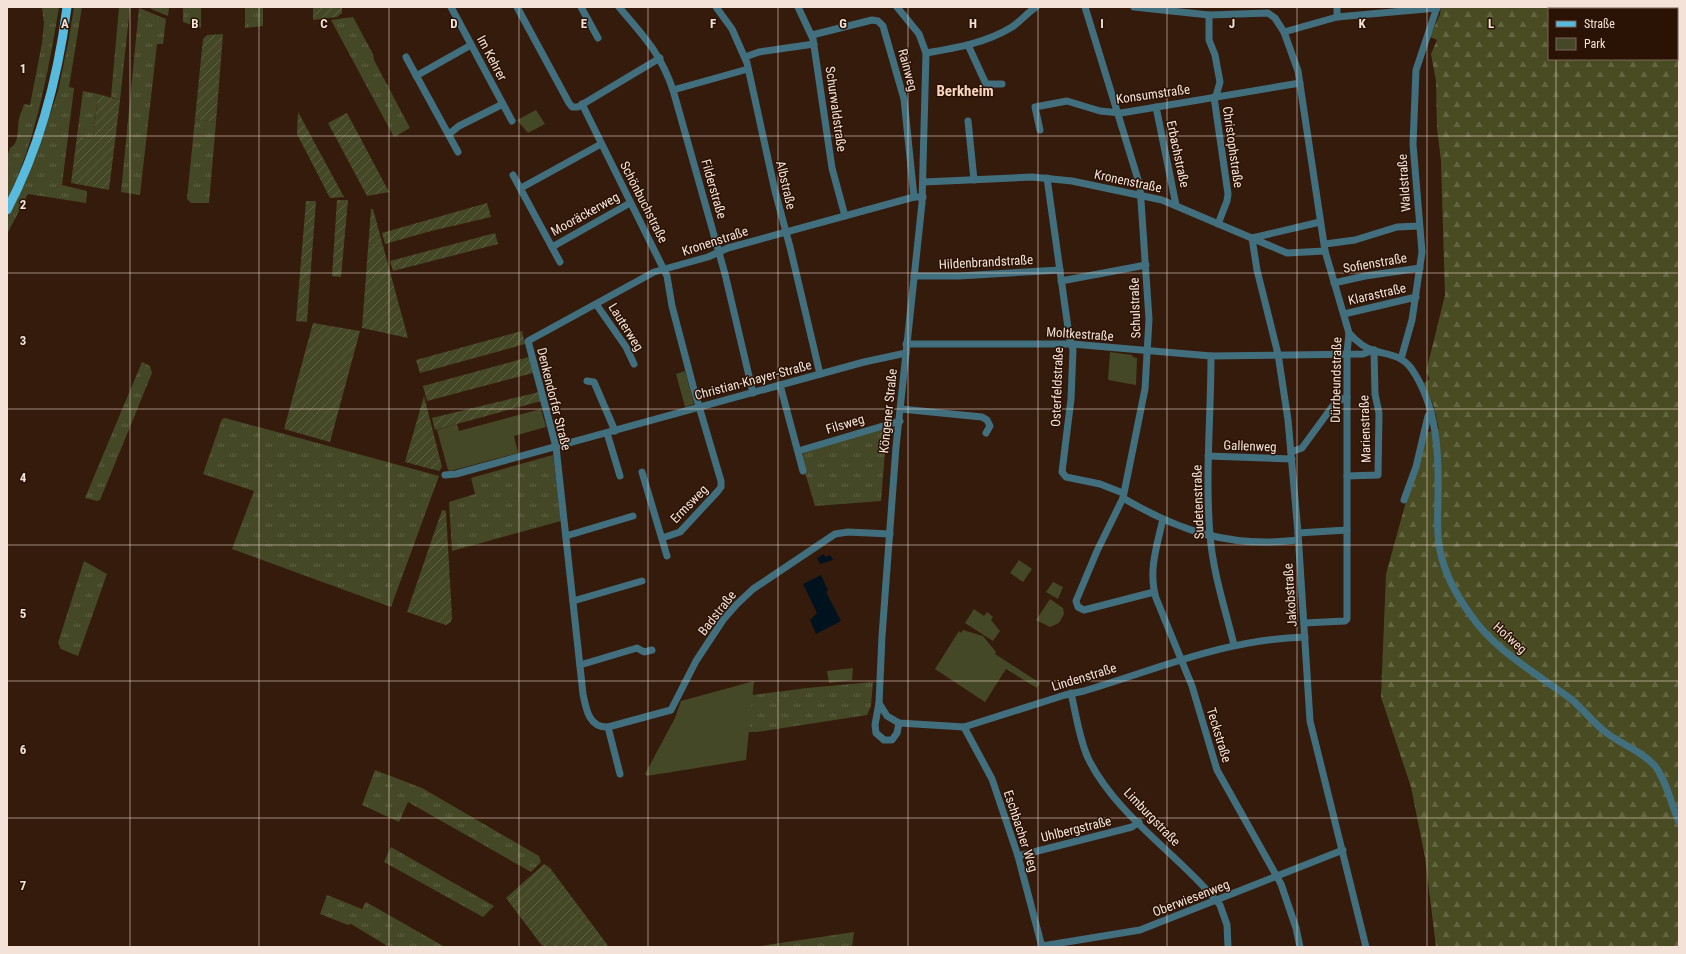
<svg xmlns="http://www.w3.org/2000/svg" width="1686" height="954" font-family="'Roboto Condensed',sans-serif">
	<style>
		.grass { fill: url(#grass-tufts) }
		.forest { fill: url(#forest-firs); fill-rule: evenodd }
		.park { fill: #454826 }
		.garden { fill: url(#garden-furrows) }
		.water { fill: #00121e }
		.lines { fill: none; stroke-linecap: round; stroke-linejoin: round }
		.minor { stroke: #426f7e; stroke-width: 7 }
		.major { stroke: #58bbdd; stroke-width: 9 }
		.grid { fill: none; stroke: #f4e2d8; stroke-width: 1; stroke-opacity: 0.55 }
		.labels { text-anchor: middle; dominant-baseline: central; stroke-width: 3; stroke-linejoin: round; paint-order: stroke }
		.street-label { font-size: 13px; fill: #f4e2d8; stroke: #2a1204 }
		.quarter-label { font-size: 15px; font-weight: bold; fill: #f9d5c2; stroke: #2a1204 }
		.grid-label { font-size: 13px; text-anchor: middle; font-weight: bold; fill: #f4e2d8; stroke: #2a1204; stroke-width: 3; stroke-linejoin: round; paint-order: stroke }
	</style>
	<defs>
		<pattern id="grass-tufts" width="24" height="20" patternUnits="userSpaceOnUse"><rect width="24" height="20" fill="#454826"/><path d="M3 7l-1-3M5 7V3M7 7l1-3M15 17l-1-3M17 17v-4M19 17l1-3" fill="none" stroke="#606245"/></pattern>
		<pattern id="forest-firs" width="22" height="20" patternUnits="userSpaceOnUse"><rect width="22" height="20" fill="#494c22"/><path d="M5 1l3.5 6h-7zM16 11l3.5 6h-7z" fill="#646641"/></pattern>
		<pattern id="garden-furrows" width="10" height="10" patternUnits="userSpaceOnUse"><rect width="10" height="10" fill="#454826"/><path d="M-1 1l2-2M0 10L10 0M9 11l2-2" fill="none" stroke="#606245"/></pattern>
	</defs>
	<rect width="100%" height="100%" fill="#351b0c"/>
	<g class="grass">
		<path d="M 42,7 L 59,7 C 48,73 36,140 7,201 L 7,157 L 10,148 C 20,143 17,128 19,119 C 20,114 23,109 24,104 L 30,105 L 42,43 L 44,23 Z"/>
		<polygon points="74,7 82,7 69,87 74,88 62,185 87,191 86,203 28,194 7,234 7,218 35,158 58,91 69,38"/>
		<polygon points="119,7 130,7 120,100 111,97"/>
		<polygon points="151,7 169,7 168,16 151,9"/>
		<polygon points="183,7 201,7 201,28 183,22"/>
		<polygon points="245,7 263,7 263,26 245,28"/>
		<polygon points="139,8 166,19 163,44 157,44 140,195 121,192"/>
		<polygon points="353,17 373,54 374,60 410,128 394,137 331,20"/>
		<polygon points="83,91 98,94 93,139 77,136"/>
		<polygon points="195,119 216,122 209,203 191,203 187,199"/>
		<polygon points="142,362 150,366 152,373 100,500 97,501 85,498"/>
		<polygon points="225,418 439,476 391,607 232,549 254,491 203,474 222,419"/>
		<polygon points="887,427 881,501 815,506 801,459 803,453"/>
		<polygon points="553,455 561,521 452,551 449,502 475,494 471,478"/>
		<polygon points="84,561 107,574 78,656 61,649 58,643"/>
		<polygon points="873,682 871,706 867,715 757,732 748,732 752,695 807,688"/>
		<polygon points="375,770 422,788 539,856 541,862 531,872 408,802 399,822 362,805"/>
		<polygon points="391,847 494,906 483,917 384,862"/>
		<polygon points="327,895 362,909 366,902 445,947 389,947 351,924 348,925 320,914"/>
		<polygon points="854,932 852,947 754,947"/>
	</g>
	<path class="forest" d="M 1441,7 L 1679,7 L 1679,947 L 1436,947 L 1425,857 L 1411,787 L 1381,697 L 1386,574 L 1425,433 L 1439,429 L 1434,407 L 1424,383 L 1430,379 L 1426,372 L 1445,295 L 1441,161 L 1437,128 L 1436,81 L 1431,54 L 1437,40 L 1430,37 L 1440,14 ZM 1549,9 L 1677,9 L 1677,59 L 1549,59 Z"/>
	<g class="park">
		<polygon points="536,110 545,124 528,133 517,120"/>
		<polygon points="1110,352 1132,355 1133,357 1137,358 1136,385 1108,380"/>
		<polygon points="685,371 694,404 685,407 676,374"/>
		<polygon points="541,409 546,427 514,436 518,453 450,471 448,470 437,430 457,424 459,431"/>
		<polygon points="1019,560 1032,569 1023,582 1010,573"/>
		<polygon points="1053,582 1063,587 1058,599 1046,592"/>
		<polygon points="1050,599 1063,608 1064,614 1059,623 1050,627 1036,620"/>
		<polygon points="974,609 984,616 987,612 993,617 991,620 1000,631 993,641 965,623"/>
		<polygon points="963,630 983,636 996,652 995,654 1040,683 1037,688 1006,669 985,702 935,669 959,631 961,633"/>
		<polygon points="853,668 852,680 829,683 827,671"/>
		<polygon points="754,681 746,760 647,776 645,774 675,718 681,701"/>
	</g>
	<g class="garden">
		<polygon points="313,7 342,7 342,13 337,17 313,20"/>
		<polygon points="223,34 216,122 195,119 203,39 207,35"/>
		<polygon points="98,94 120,100 109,190 71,183 77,136 93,139"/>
		<polygon points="298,112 344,197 330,198 297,134"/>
		<polygon points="347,113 389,192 367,196 328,123"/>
		<polygon points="337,200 348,200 341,277 332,276"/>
		<polygon points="306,201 316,201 307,322 296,321"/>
		<polygon points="487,203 491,217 431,231 385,244 382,233"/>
		<polygon points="371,209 373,209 408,338 362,328"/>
		<polygon points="495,233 498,244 393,271 390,261"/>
		<polygon points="313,323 360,331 330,442 284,429"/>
		<polygon points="522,331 525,344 420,373 416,360"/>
		<polygon points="529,357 533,373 427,401 423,386"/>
		<polygon points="539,392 541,401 435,430 432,418"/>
		<polygon points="424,396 442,467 439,471 405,462"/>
		<polygon points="442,510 446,511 452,617 451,622 446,625 407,612"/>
		<polygon points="544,864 550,868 609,947 543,947 506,898"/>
	</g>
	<g class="water">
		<polygon points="824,554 825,557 830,555 833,560 820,564 817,558"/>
		<polygon points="821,575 828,590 826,592 841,621 816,634 810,620 817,613 803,584"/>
	</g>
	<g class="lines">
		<g class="minor">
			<polyline points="451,7 512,121"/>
			<polyline points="517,7 569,103 572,107 578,107 660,58"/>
			<polyline points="581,7 598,38"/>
			<path d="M 619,7 C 644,37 660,52 673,90 L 725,274 L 753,393"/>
			<polyline points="716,7 732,29 747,63 775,191 790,247 820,374"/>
			<polyline points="798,7 813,39 832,168 845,216"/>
			<polyline points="897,7 919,34 926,53 922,203 896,447 882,636 879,703 875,725 876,733 884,740 892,740 897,733 899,723"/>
			<polyline points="1085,7 1140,186 1149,319 1145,389 1123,498 1097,551 1076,601 1078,607 1084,610 1154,592"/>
			<polyline points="1134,7 1209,15 1268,13 1275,18 1284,32 1298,71 1325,251 1349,333 1347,353 1347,619 1345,621 1304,623"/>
			<polyline points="1337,7 1337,17"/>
			<polyline points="1209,15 1209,40 1215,55 1220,82 1216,96"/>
			<polyline points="1284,32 1337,17 1437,8"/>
			<polyline points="812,35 872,20 878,21 883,26 904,99 914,197"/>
			<polyline points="968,45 986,84 1002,84"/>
			<path d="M 926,53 C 956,48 986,43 1012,27 C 1021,21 1027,13 1036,7"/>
			<polyline points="406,57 458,152"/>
			<polyline points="745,57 759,52 814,44"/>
			<polyline points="416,76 471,45"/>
			<polyline points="673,90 748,69"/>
			<polyline points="1214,97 1228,194 1227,201 1218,224"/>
			<polyline points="582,104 667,276 672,306 693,386 721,481 721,487 718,491 680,532 662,538"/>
			<polyline points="1156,107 1176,205"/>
			<polyline points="968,121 974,180"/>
			<polyline points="1040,130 1035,107 1067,101 1100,111 1121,113 1300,83"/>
			<polyline points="449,134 459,126 503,104"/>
			<polyline points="513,175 560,262"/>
			<polyline points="1047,178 1069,335 1073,350 1071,399 1062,472 1066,477 1100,484 1123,493"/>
			<polyline points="924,182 1032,177 1072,181 1162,200 1287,253 1325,251"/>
			<polyline points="521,188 601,144"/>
			<polyline points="1252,238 1257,270 1278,354 1288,420 1298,533 1310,721 1366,947"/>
			<polyline points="1252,238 1320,222"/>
			<polyline points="1325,244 1355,240 1397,227 1419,226"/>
			<polyline points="552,247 630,203"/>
			<polyline points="914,276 959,276 1060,270"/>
			<polyline points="1061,281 1146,265"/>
			<polyline points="1334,283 1365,276 1420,268"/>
			<polyline points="596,304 626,347 634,364"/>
			<polyline points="1344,314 1416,297"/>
			<path d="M 1349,333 C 1356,341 1364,348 1375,351 C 1389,355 1401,355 1411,368 C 1437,405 1439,453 1438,496 C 1438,514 1436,533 1440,550 C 1444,572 1457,596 1470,614 C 1495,651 1536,673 1571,699 C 1584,710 1594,724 1608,734 C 1623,745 1643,752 1655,766 C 1667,782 1671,804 1679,822"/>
			<polyline points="906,344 1072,344 1211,356 1363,354 1374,350"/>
			<path d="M 1211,356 C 1211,416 1205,475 1210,535 C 1213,573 1225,608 1234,645"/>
			<polyline points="1401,359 1412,320 1422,252 1413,144 1416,70 1437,7"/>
			<polyline points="587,381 594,382 615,431"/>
			<polyline points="780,385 803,471"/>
			<polyline points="901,409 982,417 987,420 990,426 986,433"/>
			<polyline points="607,433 620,476"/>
			<polyline points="798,451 900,421"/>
			<polyline points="1291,452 1302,448 1332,407 1337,402 1347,397"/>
			<polyline points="1208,456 1292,459"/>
			<polyline points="642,472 667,556"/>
			<polyline points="445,475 456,474 864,362 906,353"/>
			<polyline points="1347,476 1378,475 1379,413 1375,394 1374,350"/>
			<path d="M 1123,498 C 1181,532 1231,548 1298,540"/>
			<polyline points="1404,500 1416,467 1428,416 1431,412"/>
			<path d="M 1163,519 C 1157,545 1148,571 1156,598 L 1192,686 L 1217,770 L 1281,884 L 1296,928 L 1300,947"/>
			<polyline points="1298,533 1347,530"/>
			<path d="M 890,534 L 848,532 L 835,534 L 753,589 L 737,604 L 723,620 L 696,661 L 671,710 L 608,727 C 589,728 586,709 583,694 L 556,447 L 528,341 L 654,272 L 708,257 L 728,248 L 914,197 L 923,197"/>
			<polyline points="566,536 633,516"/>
			<polyline points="573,601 642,581"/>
			<polyline points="580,665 637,648 644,652 652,650"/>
			<path d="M 1071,693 C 1076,714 1079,738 1088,758 C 1116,816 1180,855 1220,905 L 1227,925 L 1228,947"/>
			<path d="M 879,703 L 887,716 L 899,723 L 964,727 L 1065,695 L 1084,691 C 1158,669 1226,639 1305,637"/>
			<polyline points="608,727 620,774"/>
			<polyline points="964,727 992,779 1018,856 1042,947"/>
			<polyline points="1018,856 1132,827 1139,822"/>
			<polyline points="1042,946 1140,930 1343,850"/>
		</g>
		<path class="major" d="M 7,210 C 40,147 58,77 67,7"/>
	</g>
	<path class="grid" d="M 130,7 L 130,947M 259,7 L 259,947M 389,7 L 389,947M 519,7 L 519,947M 648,7 L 648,947M 778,7 L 778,947M 908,7 L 908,947M 1038,7 L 1038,947M 1167,7 L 1167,947M 1297,7 L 1297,947M 1427,7 L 1427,947M 1556,7 L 1556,9M 1556,59 L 1556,947M 7,136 L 1679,136M 7,273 L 1679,273M 7,409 L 1679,409M 7,545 L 1679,545M 7,681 L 1679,681M 7,818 L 1679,818"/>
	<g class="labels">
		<g class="street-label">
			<text transform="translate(492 58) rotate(62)">Im Kehrer</text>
			<text transform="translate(908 70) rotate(75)">Rainweg</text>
			<text transform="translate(1153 94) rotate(-8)">Konsumstraße</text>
			<text transform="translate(836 109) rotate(82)">Schurwaldstraße</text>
			<text transform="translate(1233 147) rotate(82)">Christophstraße</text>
			<text transform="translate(1178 154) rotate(78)">Erbachstraße</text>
			<text transform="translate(1128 181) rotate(12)">Kronenstraße</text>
			<text transform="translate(1404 183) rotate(-94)">Waldstraße</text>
			<text transform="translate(786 185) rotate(77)">Albstraße</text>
			<text transform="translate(714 189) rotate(74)">Filderstraße</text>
			<text transform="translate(644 202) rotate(63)">Schönbuchstraße</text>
			<text transform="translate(585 214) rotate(-29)">Mooräckerweg</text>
			<text transform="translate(715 241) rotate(-18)">Kronenstraße</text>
			<text transform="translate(986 262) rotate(-3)">Hildenbrandstraße</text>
			<text transform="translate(1375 263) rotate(-10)">Sofienstraße</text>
			<text transform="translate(1377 294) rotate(-13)">Klarastraße</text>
			<text transform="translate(1135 308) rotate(-92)">Schulstraße</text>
			<text transform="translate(626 327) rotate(58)">Lauterweg</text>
			<text transform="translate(1080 334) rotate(4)">Moltkestraße</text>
			<text transform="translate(753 380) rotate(-15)">Christian-Knayer-Straße</text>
			<text transform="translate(1336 380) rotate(-89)">Dürrbeundstraße</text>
			<text transform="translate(1057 387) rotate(-88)">Osterfeldstraße</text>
			<text transform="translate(554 399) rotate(76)">Denkendorfer Straße</text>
			<text transform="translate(888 411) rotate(-84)">Köngener Straße</text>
			<text transform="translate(845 424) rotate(-17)">Filsweg</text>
			<text transform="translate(1365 429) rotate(-92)">Marienstraße</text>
			<text transform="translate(1250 446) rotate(2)">Gallenweg</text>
			<text transform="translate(1198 502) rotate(-92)">Sudetenstraße</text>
			<text transform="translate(689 504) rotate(-46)">Ermsweg</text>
			<text transform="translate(1290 595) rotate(-94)">Jakobstraße</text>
			<text transform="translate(717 613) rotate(-52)">Badstraße</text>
			<text transform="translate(1510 638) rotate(42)">Hofweg</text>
			<text transform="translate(1084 677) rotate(-17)">Lindenstraße</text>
			<text transform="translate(1219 735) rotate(73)">Teckstraße</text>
			<text transform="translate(1152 817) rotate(46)">Limburgstraße</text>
			<text transform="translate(1076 829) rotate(-14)">Uhlbergstraße</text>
			<text transform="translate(1021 831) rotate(72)">Eschbacher Weg</text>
			<text transform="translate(1191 898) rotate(-21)">Oberwiesenweg</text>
		</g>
		<g class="quarter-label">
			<text x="965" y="91">Berkheim</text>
		</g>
	</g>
	<g class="grid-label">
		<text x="65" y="28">A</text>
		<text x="195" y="28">B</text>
		<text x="324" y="28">C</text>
		<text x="454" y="28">D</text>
		<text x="584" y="28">E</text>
		<text x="713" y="28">F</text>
		<text x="843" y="28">G</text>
		<text x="973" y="28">H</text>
		<text x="1102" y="28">I</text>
		<text x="1232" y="28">J</text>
		<text x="1362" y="28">K</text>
		<text x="1491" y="28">L</text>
		<text x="23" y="73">1</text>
		<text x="23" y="209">2</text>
		<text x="23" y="345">3</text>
		<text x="23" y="482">4</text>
		<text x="23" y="618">5</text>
		<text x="23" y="754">6</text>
		<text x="23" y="890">7</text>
	</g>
	<rect width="1686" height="954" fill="none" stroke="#f4e2d8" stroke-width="16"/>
	<rect x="1548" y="8" width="130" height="52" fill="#2a1204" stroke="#7b6559"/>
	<rect x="1556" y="21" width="20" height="6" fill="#58bbdd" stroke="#7b6559"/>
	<text x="1584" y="28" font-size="12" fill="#f4e2d8">Straße</text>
	<rect x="1556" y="38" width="20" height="12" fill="#454826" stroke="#7b6559"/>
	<text x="1584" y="48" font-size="12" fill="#f4e2d8">Park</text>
</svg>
